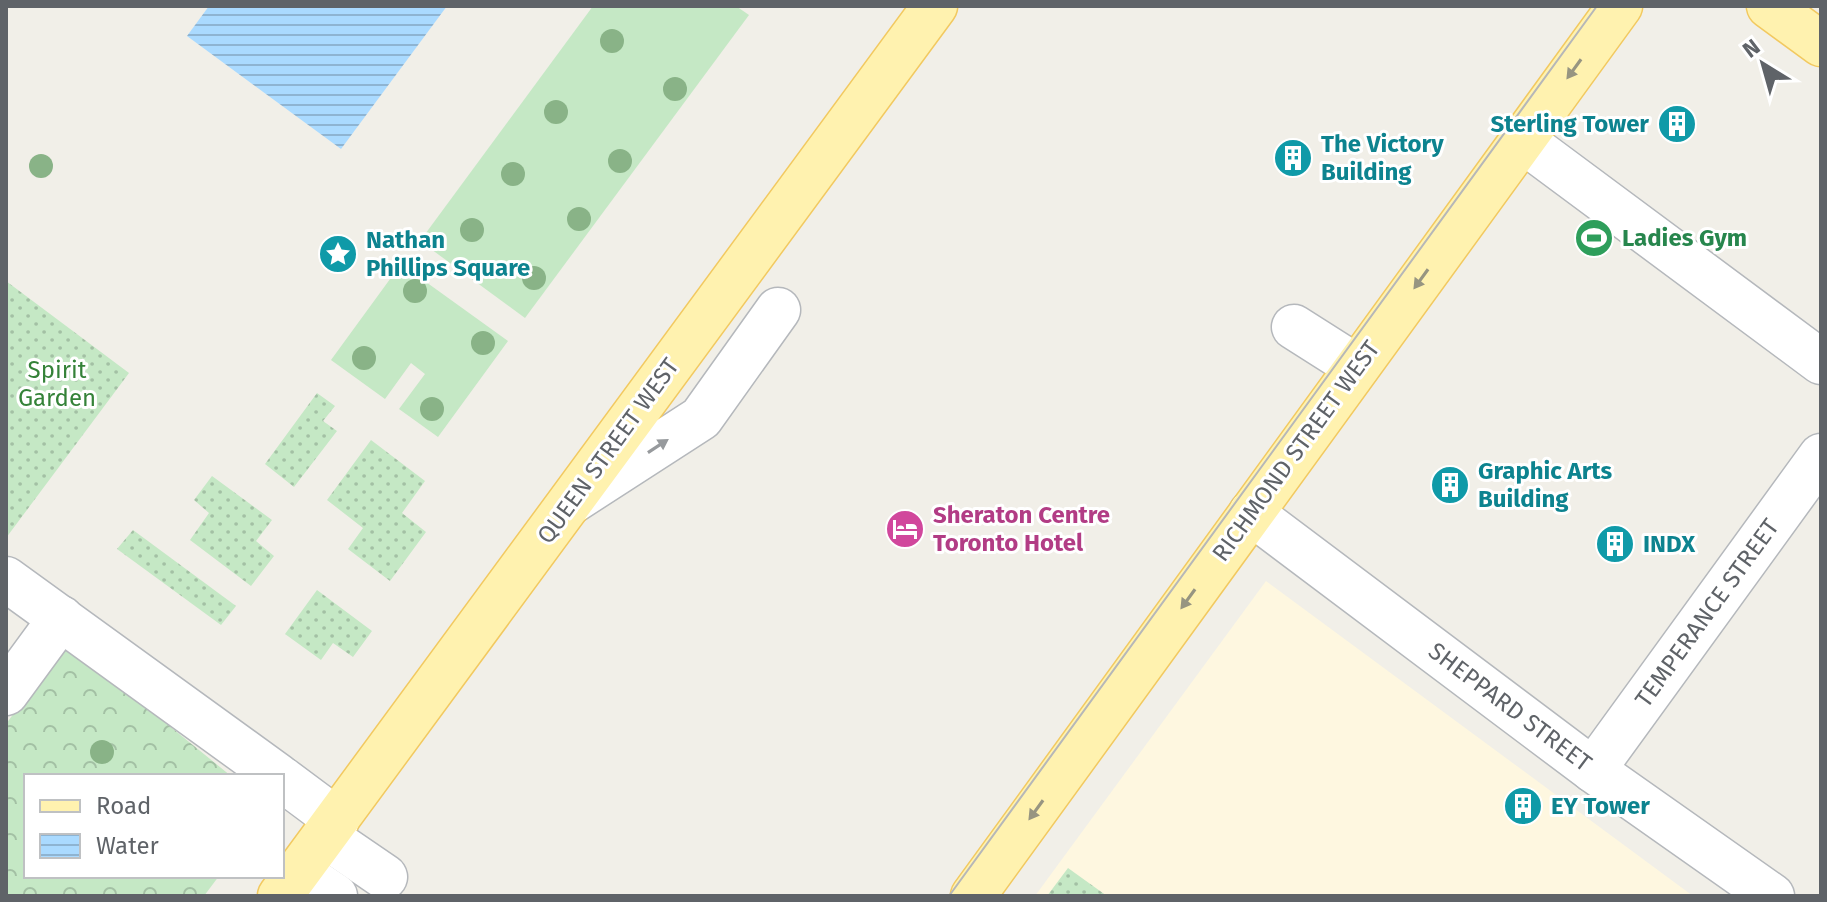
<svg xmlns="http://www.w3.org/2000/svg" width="1827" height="902" font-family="'Fira Sans',sans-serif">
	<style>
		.commercial { fill: #fef7e0 }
		.grass { fill: #c5e8c5 }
		.forest { fill: url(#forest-crowns) }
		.garden { fill: url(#garden-dots) }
		.water { fill: url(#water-rules) }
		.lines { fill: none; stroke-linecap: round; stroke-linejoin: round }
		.minor-casing { stroke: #b5b8bc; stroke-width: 47 }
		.major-casing { stroke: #f2c960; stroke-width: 47 }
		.minor { stroke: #fff; stroke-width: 44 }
		.major { stroke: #fff2af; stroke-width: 44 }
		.tram { stroke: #b6b7b8; stroke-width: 2 }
		.tree { fill: #89b387 }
		.oneway { fill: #979581 }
		.oneway2 { fill: #979a9d }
		.labels { text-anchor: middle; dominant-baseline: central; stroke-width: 6; stroke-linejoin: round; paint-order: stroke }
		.culture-label { font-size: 24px; font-weight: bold; fill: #0d838f; stroke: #fff; text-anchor: start }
		.leisure-label { font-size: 24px; font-weight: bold; fill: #27864d; stroke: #fff; text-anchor: start }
		.park-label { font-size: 24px; fill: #348238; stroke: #fff }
		.street-label { font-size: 24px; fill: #5f6368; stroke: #fff }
		.hotel-label { font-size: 24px; font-weight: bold; fill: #b23c85; stroke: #fff; text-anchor: start }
	</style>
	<defs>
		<pattern id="forest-crowns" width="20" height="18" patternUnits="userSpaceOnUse" patternTransform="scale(2)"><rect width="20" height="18" fill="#c5e8c5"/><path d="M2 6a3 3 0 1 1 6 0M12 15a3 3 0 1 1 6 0" fill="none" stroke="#a3c0a4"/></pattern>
		<pattern id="garden-dots" width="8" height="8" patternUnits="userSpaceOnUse" patternTransform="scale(2)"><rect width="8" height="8" fill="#c5e8c5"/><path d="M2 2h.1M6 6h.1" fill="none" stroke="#a3c0a4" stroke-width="1.8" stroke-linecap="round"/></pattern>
		<pattern id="water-rules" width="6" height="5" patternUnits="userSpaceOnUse" patternTransform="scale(2)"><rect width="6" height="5" fill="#aadaff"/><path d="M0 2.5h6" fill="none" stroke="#8eb4d2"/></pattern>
	</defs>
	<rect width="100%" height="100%" fill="#f1efe8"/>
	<polygon class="commercial" points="1266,581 1693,896 1035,896"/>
	<g class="grass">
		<polygon points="593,6 736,6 749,15 525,318 420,241"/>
		<polygon points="401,264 508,341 438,437 399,409 425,374 411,363 385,399 331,360"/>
	</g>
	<polygon class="forest" points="66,642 231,776 26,776 26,876 219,876 204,896 6,896 6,724"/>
	<g class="garden">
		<polygon points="6,281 129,373 6,538"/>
		<polygon points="317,393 335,406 323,421 337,431 294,487 265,464"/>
		<polygon points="371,440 425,481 402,513 426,532 390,581 348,549 363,528 327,500"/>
		<polygon points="212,476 272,520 256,541 274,556 251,586 190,540 209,513 194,500"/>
		<polygon points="133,530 236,606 221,625 117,549"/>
		<polygon points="317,590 372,631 353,657 333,643 321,660 285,634"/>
		<polygon points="1068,868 1107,896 1047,896"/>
	</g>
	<polygon class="water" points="209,6 447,6 341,149 187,36"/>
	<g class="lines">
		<defs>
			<g id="minor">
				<polyline points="1522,140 1821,362"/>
				<polyline points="1294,327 1357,367"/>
				<polyline points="571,502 701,418 778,310"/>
				<polyline points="1251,513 1593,770 1772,896"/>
				<polyline points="6,579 278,776"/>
				<polyline points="6,693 61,618"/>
				<polyline points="1593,770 1821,456"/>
				<polyline points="282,779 337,820"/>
				<polyline points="325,836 385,877"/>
				<polyline points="298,871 335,896"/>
			</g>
			<g id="major">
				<polyline points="1769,6 1821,44"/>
				<polyline points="280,896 935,6"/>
				<polyline points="973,896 1620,6"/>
			</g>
		</defs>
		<use href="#minor" class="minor-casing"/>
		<use href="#major" class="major-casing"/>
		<use href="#minor" class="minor"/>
		<use href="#major" class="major"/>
		<polyline class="tram" points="949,896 1597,6"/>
	</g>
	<g class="tree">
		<circle cx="612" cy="41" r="12"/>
		<circle cx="675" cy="89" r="12"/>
		<circle cx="556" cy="112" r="12"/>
		<circle cx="620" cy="161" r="12"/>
		<circle cx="41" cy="166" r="12"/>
		<circle cx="513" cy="174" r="12"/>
		<circle cx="579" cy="219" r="12"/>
		<circle cx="472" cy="230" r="12"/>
		<circle cx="534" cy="278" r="12"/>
		<circle cx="415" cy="291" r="12"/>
		<circle cx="483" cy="343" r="12"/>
		<circle cx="364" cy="358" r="12"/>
		<circle cx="432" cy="409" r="12"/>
		<circle cx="102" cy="752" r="12"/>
	</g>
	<defs><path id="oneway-solid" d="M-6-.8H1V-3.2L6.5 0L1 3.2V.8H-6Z" transform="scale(2)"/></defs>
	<g class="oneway">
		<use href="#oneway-solid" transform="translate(1574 69) rotate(126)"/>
		<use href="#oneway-solid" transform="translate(1421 279) rotate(126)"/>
		<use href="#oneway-solid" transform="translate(1188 599) rotate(126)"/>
		<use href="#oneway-solid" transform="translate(1036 810) rotate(126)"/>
	</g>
	<use class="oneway2" href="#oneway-solid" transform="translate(658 446) rotate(-33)"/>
	<defs>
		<symbol id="building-disc" viewBox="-11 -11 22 22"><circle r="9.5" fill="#0f9aa8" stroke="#fff"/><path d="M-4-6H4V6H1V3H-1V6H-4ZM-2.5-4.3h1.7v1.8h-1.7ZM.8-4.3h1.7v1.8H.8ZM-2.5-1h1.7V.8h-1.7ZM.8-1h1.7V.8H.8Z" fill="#fff"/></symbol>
		<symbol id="stadium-disc" viewBox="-11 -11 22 22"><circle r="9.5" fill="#2e9e5b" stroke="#fff"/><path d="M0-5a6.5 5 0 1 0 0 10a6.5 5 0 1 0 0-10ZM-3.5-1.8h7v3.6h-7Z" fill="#fff"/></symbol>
		<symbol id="sight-disc" viewBox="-11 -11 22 22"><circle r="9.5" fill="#0f9aa8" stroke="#fff"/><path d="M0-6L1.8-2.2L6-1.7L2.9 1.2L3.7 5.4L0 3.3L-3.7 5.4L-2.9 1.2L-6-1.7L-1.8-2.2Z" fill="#fff"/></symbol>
		<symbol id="hotel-disc" viewBox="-11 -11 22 22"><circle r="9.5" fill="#d1479c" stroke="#fff"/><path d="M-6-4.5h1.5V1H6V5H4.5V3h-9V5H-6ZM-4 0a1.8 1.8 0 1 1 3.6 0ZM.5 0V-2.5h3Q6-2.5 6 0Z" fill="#fff"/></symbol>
	</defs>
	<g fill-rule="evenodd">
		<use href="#building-disc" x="1655" y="102" width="44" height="44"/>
		<use href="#building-disc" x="1271" y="136" width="44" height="44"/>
		<use href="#stadium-disc" x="1572" y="216" width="44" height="44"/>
		<use href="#sight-disc" x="316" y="232" width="44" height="44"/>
		<use href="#building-disc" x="1428" y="463" width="44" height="44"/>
		<use href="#hotel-disc" x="883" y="507" width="44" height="44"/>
		<use href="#building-disc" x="1593" y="522" width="44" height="44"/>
		<use href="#building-disc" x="1501" y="784" width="44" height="44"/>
	</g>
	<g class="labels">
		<g class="culture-label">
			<text x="1649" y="124" text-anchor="end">Sterling Tower</text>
			<text x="1321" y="144">The Victory<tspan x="1321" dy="28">Building</tspan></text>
			<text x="366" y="240">Nathan<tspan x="366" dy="28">Phillips Square</tspan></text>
			<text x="1478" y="471">Graphic Arts<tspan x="1478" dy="28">Building</tspan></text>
			<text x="1643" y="544">INDX</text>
			<text x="1551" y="806">EY Tower</text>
		</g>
		<g class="leisure-label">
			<text x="1622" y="238">Ladies Gym</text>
		</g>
		<g class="park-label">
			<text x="57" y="370">Spirit<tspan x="57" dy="28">Garden</tspan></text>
		</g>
		<g class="street-label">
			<text transform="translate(608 451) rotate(-54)">QUEEN STREET WEST</text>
			<text transform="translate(1296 451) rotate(-54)">RICHMOND STREET WEST</text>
			<text transform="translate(1707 613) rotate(-54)">TEMPERANCE STREET</text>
			<text transform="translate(1510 707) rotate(37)">SHEPPARD STREET</text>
		</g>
		<g class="hotel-label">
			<text x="933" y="515">Sheraton Centre<tspan x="933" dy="28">Toronto Hotel</tspan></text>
		</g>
	</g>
	<rect width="1827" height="902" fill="none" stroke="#5f6368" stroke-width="16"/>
	<rect x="24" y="774" width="260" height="104" fill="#ffffff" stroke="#bfc1c3" stroke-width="2"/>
	<rect x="40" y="800" width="40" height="12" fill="#fff2af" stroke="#bfc1c3" stroke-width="2"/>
	<text x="96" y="814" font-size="24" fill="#5f6368">Road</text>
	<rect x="40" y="834" width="40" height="24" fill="url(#water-rules)" stroke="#bfc1c3" stroke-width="2"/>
	<text x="96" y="854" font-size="24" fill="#5f6368">Water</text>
	<g transform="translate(1763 64) rotate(323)" stroke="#ffffff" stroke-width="6" paint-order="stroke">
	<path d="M0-6L14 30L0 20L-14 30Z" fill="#5f6368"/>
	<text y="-12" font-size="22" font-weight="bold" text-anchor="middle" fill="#5f6368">N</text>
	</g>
</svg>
